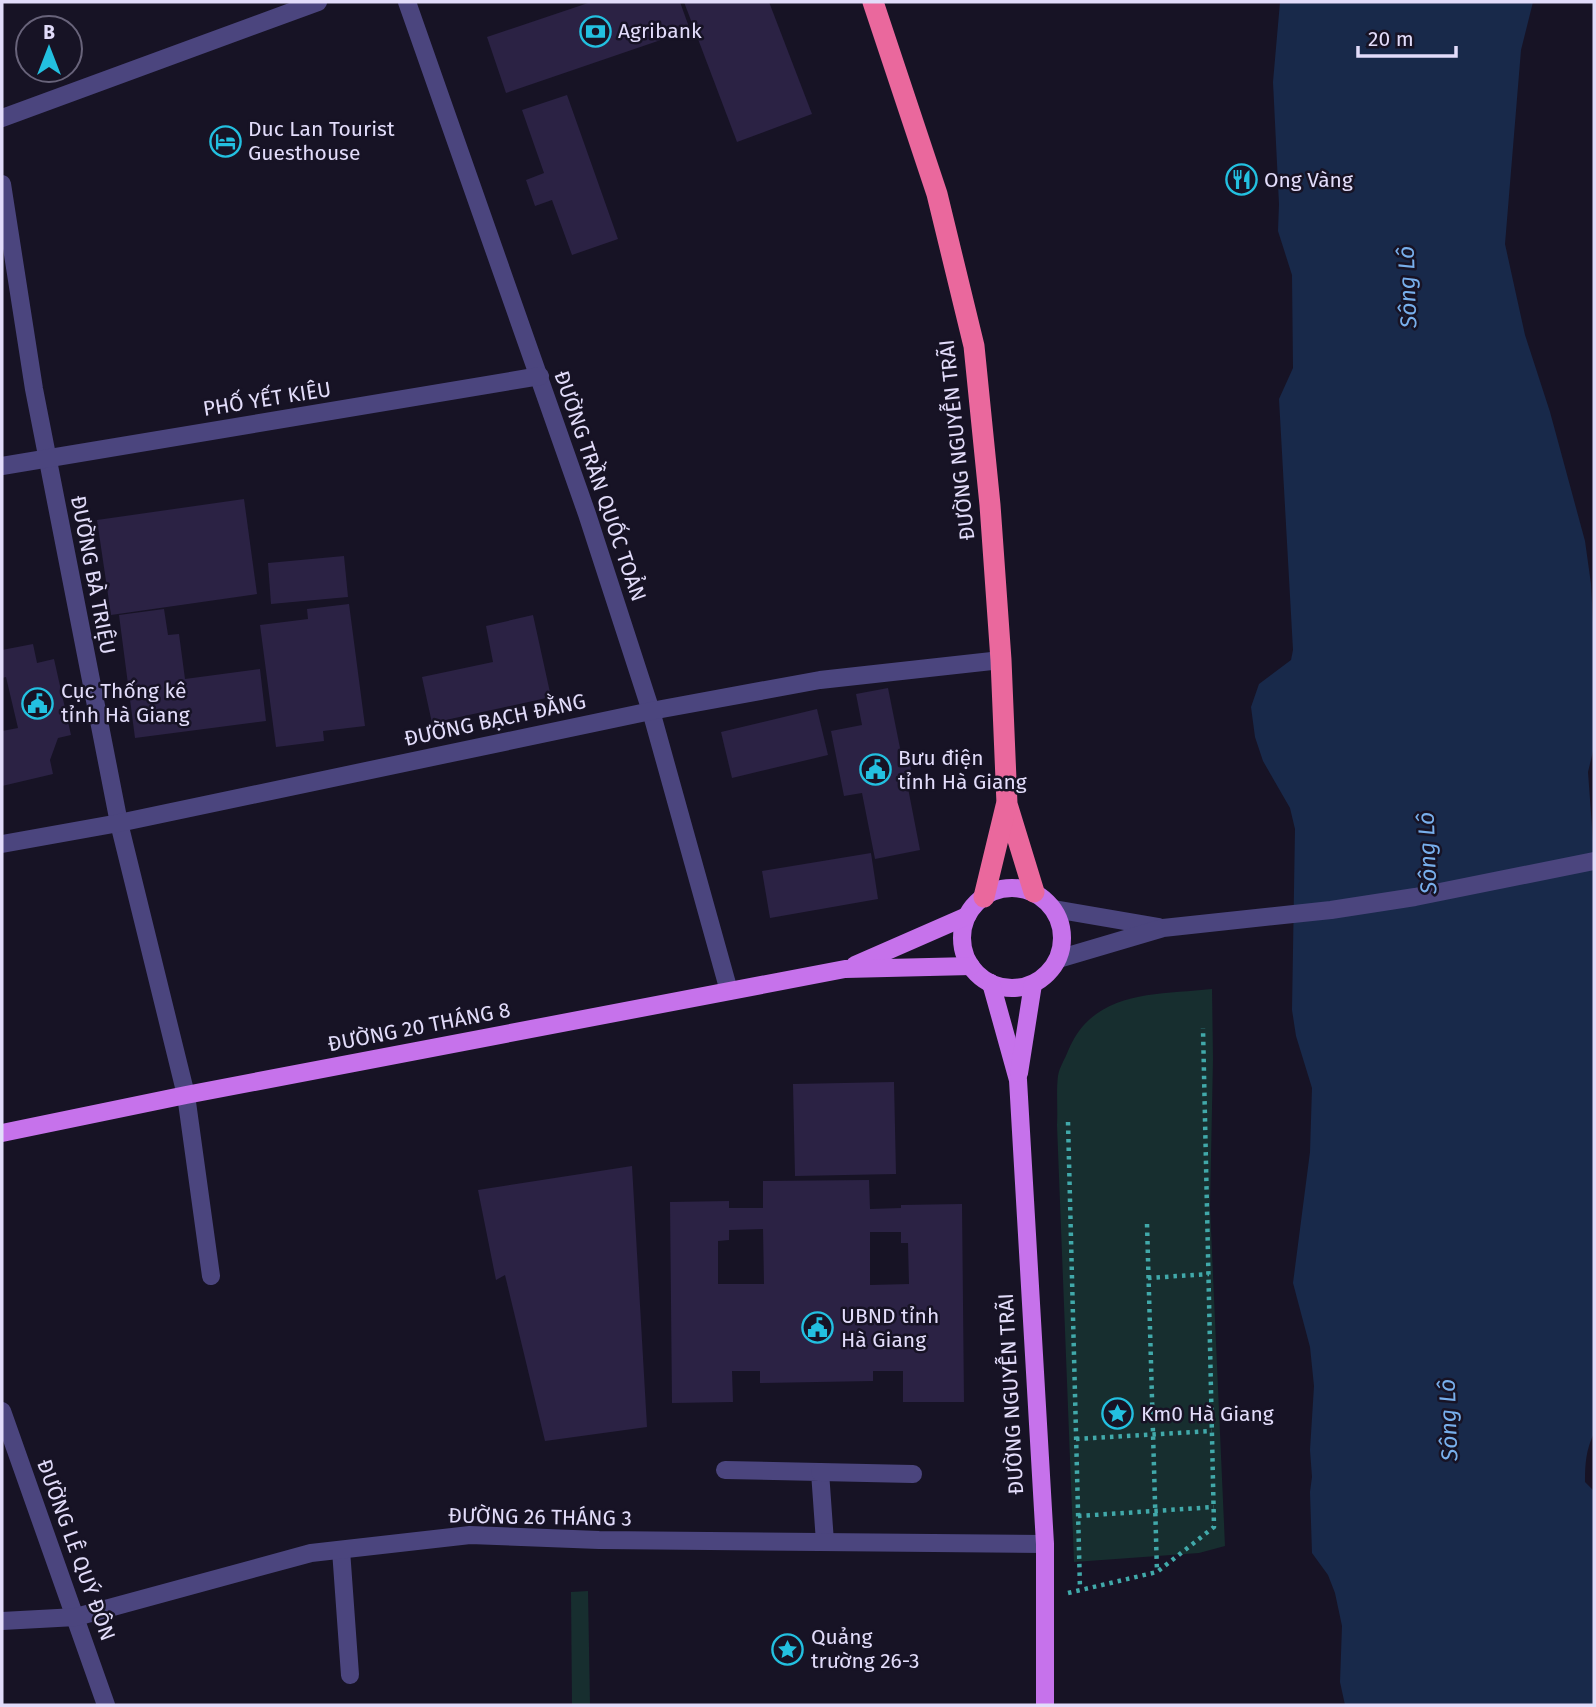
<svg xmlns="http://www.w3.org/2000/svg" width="1596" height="1707" font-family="'Fira Sans',sans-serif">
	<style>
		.green { fill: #172e2f }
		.water { fill: #18294a }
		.building { fill: #2b2244; fill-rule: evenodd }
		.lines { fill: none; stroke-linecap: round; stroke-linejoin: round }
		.path { stroke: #41a9aa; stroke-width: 4.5; stroke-dasharray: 3.5 5; stroke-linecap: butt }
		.minor { stroke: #4b457e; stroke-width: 18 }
		.major { stroke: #c672eb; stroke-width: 18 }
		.highway { stroke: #ea689d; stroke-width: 21 }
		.labels { text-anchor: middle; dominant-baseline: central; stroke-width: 5; stroke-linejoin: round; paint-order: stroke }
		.poi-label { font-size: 21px; fill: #e2dcfa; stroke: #171325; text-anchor: start }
		.street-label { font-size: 21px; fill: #e2dcfa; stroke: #171325 }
		.water-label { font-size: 23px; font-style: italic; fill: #78afec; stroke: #171325 }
	</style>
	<rect width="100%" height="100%" fill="#171325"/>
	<g class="green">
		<path d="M 1212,989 L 1213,1059 L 1210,1207 L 1225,1546 L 1199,1553 L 1074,1562 L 1057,1125 C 1058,1109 1056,1092 1058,1076 C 1059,1068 1065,1059 1068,1051 C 1093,990 1155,995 1212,989 Z"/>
		<polygon points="588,1591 590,1705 572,1705 571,1592"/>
	</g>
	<path class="water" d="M 1280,2 L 1533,2 L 1521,50 L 1505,244 L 1525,335 L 1550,412 L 1585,541 L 1591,584 L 1594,641 L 1594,747 L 1588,772 L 1594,854 L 1594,1433 C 1586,1450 1585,1463 1585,1482 L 1594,1491 L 1594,1705 L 1345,1705 L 1340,1682 L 1342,1626 L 1335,1593 L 1328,1575 L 1312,1553 L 1310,1492 L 1312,1477 L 1310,1450 L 1314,1386 L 1310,1347 L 1293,1283 L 1310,1152 L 1312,1088 L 1296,1036 L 1292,1010 L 1295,829 L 1290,808 L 1263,761 L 1255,737 L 1251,707 L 1259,684 L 1291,660 L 1293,650 L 1279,399 L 1293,368 L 1292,275 L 1278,231 L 1279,204 L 1273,82 Z"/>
	<g class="building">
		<polygon points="591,2 680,2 690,30 506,93 487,37"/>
		<polygon points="684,2 769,2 812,114 737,142"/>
		<polygon points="567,95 618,239 572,255 552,200 535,206 526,180 544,173 522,110"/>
		<polygon points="244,499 257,594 111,615 97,520"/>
		<polygon points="344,556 348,597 271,604 268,563"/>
		<polygon points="349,604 365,726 323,731 324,741 276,747 260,625 308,619 307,609"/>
		<polygon points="164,609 168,635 179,634 185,679 260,669 266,721 135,738 119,615"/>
		<polygon points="533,615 551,697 432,723 422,677 493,662 486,626"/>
		<polygon points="33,644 37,663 54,659 71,735 58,738 50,760 53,774 2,786 2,731 18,728 6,677 2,678 2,650"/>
		<polygon points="888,688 901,753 907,752 915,787 908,788 920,850 875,859 862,793 844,796 831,731 862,725 856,694"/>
		<polygon points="817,709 828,755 732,778 721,732"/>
		<polygon points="871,853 878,899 770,918 762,871"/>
		<polygon points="894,1082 896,1174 795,1176 793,1084"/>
		<polygon points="632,1166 647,1427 545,1441 505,1275 496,1280 478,1190"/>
		<path d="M 869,1180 L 870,1209 L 901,1208 L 901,1205 L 962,1204 L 964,1402 L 903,1402 L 903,1371 L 873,1371 L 873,1381 L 760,1383 L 760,1371 L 732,1371 L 733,1402 L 672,1403 L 670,1202 L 729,1201 L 729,1208 L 763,1208 L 763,1181 ZM 763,1229 L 764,1284 L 718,1284 L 718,1241 L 729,1240 L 729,1230 ZM 870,1232 L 901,1232 L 901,1243 L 908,1243 L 909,1284 L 870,1285 Z"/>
	</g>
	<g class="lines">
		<g class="path">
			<polyline points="1068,1122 1080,1589"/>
			<polyline points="1147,1224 1157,1572"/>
			<polyline points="1148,1278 1209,1274"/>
			<polyline points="1076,1439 1212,1431"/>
			<polyline points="1078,1516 1214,1507"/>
			<polyline points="1068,1593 1157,1572 1214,1527 1203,1028"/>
		</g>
		<g class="minor">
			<polyline points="407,2 587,514 651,711 729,991"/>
			<polyline points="2,118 318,2"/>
			<polyline points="2,184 34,389 119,823 186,1095 211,1276"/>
			<polyline points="2,466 540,376"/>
			<polyline points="2,844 119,823 651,711 820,680 1001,660"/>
			<polyline points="1054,909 1159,927"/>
			<polyline points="1058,959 1163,928 1331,910 1415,897 1594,861"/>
			<polyline points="2,1411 106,1705"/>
			<polyline points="725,1470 820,1472 825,1542"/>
			<polyline points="820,1472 913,1474"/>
			<polyline points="341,1550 350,1675"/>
			<polyline points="2,1621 76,1617 311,1553 470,1535 599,1540 1045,1544"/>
		</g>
		<g class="major">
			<circle cx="1012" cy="938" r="50"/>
			<polyline points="855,965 967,916"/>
			<polyline points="991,983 1018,1080 1045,1544 1045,1705"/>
			<polyline points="1019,1073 1033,984"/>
			<polyline points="2,1133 186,1095 845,969 971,966"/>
		</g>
		<g class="highway">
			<polyline points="873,2 937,194 974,346 990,505 1001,660 1007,804 1034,892"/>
			<polyline points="984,897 1006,806"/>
		</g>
	</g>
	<defs>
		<symbol id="bank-ring" viewBox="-11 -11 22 22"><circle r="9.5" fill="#171325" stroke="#23c0e0" stroke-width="1.5"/><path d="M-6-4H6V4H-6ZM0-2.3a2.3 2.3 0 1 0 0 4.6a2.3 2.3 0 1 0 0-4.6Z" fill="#23c0e0"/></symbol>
		<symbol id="hotel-ring" viewBox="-11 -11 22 22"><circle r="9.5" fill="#171325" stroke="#23c0e0" stroke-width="1.5"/><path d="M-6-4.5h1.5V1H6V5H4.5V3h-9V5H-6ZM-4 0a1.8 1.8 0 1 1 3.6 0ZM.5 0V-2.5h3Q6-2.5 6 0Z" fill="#23c0e0"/></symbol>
		<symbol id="restaurant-ring" viewBox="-11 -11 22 22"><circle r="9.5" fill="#171325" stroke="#23c0e0" stroke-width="1.5"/><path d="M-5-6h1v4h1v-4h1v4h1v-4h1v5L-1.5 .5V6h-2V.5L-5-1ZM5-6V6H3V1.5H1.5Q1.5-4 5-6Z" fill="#23c0e0"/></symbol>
		<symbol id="civic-ring" viewBox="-11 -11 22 22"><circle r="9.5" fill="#171325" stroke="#23c0e0" stroke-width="1.5"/><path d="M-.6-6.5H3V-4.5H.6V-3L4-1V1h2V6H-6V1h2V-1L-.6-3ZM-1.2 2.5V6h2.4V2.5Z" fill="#23c0e0"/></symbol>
		<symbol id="sight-ring" viewBox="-11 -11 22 22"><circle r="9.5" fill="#171325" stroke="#23c0e0" stroke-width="1.5"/><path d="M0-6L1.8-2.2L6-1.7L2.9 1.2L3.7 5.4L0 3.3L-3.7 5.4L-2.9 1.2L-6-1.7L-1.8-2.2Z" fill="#23c0e0"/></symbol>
	</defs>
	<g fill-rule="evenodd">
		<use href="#bank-ring" x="578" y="14" width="35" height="35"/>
		<use href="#hotel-ring" x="208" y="124" width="35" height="35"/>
		<use href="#restaurant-ring" x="1224" y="162" width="35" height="35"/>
		<use href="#civic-ring" x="20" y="686" width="35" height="35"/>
		<use href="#civic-ring" x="858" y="752" width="35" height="35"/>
		<use href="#civic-ring" x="800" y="1310" width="35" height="35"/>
		<use href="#sight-ring" x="1100" y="1396" width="35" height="35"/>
		<use href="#sight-ring" x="770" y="1632" width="35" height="35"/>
	</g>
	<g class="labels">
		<g class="poi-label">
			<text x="618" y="31">Agribank</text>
			<text x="248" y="129">Duc Lan Tourist<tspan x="248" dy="24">Guesthouse</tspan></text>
			<text x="1264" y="180">Ong Vàng</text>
			<text x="61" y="691">Cục Thống kê<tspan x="61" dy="24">tỉnh Hà Giang</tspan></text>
			<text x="898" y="758">Bưu điện<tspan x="898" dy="24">tỉnh Hà Giang</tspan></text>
			<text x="841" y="1316">UBND tỉnh<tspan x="841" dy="24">Hà Giang</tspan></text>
			<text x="1141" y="1414">Km0 Hà Giang</text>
			<text x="811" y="1637">Quảng<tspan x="811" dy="24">trường 26-3</tspan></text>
		</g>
		<g class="street-label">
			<text transform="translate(267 399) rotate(-9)">PHỐ YẾT KIÊU</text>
			<text transform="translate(957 440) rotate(-96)">ĐƯỜNG NGUYỄN TRÃI</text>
			<text transform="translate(600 486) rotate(71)">ĐƯỜNG TRẦN QUỐC TOẢN</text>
			<text transform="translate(93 575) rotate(79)">ĐƯỜNG BÀ TRIỆU</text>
			<text transform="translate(495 720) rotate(-12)">ĐƯỜNG BẠCH ĐẰNG</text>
			<text transform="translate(419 1027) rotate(-11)">ĐƯỜNG 20 THÁNG 8</text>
			<text transform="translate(1011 1394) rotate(-93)">ĐƯỜNG NGUYỄN TRÃI</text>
			<text transform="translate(540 1517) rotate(1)">ĐƯỜNG 26 THÁNG 3</text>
			<text transform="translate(76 1550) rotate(70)">ĐƯỜNG LÊ QUÝ ĐÔN</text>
		</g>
		<g class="water-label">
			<text transform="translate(1407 287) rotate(-92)">Sông Lô</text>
			<text transform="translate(1427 853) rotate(-92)">Sông Lô</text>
			<text transform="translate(1448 1420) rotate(-92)">Sông Lô</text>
		</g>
	</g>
	<rect width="1596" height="1707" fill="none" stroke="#e2dcfa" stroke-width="7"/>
	<g transform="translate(49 49)"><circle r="33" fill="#171325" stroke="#68637a" stroke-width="2"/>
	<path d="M0-5L12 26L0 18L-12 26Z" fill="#23c0e0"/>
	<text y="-10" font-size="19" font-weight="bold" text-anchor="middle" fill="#e2dcfa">B</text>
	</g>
	<path d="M1358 46v10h98v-10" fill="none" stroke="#e2dcfa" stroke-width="3.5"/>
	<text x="1368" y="46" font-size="21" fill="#e2dcfa" stroke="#171325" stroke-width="5" paint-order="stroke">20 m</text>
</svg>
